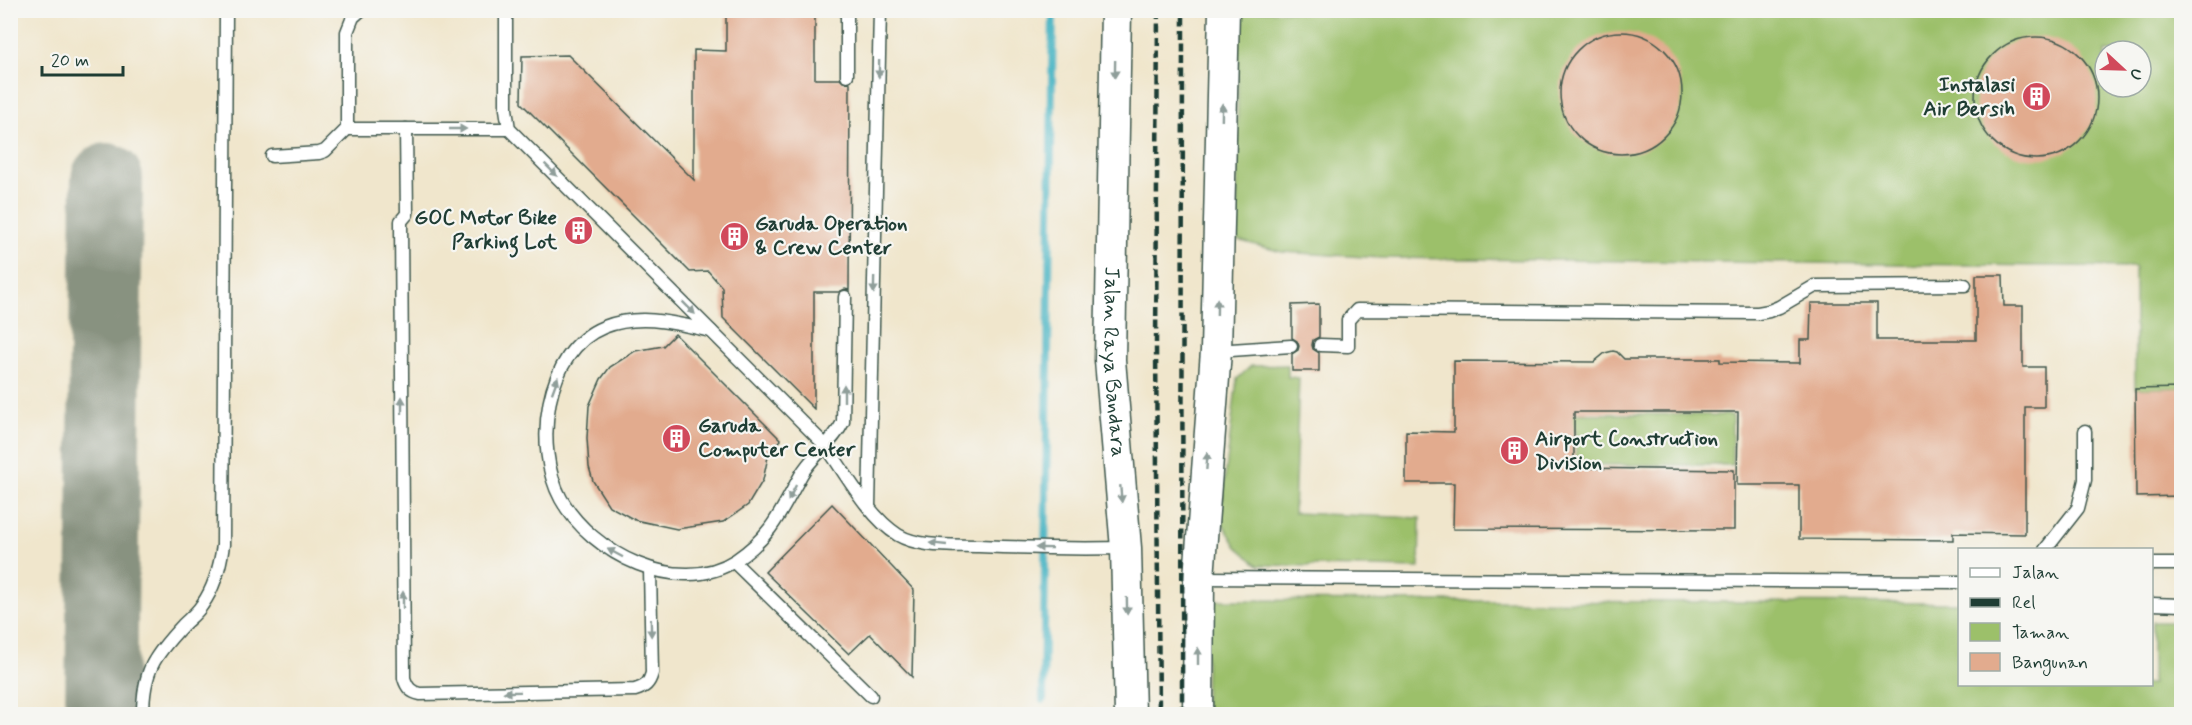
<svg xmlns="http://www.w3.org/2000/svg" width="2192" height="725" font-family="Mynerve,sans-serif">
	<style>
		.green { fill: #9cc06a; stroke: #5e7e4f; stroke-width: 1.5; fill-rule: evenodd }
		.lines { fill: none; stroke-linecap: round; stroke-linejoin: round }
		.stream { stroke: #47b4c3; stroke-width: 8 }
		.taxiway { stroke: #889280; stroke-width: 72 }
		.building { fill: #e2ab8e }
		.service-casing { stroke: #3e564b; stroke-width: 15 }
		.tertiary-casing { stroke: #3e564b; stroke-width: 33 }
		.service { stroke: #fff; stroke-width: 12 }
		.tertiary { stroke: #fff; stroke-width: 30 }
		.rail { stroke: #1f3d34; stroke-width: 4.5; stroke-dasharray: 9 4.5; stroke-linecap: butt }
		.oneway { fill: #8f9e9a }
		.labels { text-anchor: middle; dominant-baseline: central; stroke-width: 4.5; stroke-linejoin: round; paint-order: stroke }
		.poi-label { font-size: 21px; font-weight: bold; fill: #1f3d34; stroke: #f6f6f2; text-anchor: start }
		.street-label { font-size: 21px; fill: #1f3d34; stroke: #f6f6f2 }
	</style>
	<rect width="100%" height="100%" fill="#f6f6f2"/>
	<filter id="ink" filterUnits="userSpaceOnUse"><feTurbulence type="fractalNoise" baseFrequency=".0167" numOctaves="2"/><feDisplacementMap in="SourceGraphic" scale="12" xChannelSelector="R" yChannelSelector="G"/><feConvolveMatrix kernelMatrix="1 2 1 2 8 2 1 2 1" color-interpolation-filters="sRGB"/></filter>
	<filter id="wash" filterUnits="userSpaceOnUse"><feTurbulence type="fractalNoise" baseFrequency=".008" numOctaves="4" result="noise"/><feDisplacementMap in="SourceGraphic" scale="24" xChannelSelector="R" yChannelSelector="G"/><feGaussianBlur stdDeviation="1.35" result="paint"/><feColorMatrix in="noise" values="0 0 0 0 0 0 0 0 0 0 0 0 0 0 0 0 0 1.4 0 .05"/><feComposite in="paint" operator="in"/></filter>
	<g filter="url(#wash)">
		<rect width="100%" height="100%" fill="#f0e6cc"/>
		<g class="green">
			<path d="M 1238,11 L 2181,11 L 2181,388 L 2135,389 L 2135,267 L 1382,258 L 1282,252 L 1237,240 ZM 2105,51 L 2141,51 L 2141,87 L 2105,87 Z"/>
			<polygon points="1288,365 1288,377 1299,378 1294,513 1420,518 1419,568 1258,565 1237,547 1220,519 1237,379 1251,366"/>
			<polygon points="1503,413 1732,415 1732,465 1576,465 1576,430 1502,430"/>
			<polygon points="1214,600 1959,603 1960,684 2152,684 2152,622 2181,622 2181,714 1205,714 1207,602"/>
		</g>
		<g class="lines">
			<polyline class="stream" points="1043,700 1053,10"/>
			<polyline class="taxiway" points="101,714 107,179"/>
		</g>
		<g id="blocks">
			<g class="building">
				<polygon points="726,10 815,10 815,79 840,79 843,82 850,83 849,290 845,289 839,292 814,292 814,409 723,318 722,287 708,271 690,272 521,103 522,56 568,55 694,180 694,50 726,51"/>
				<circle cx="1621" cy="93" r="61"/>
				<circle cx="2036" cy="98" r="61"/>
				<polygon points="1976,275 2003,275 2004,306 2023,306 2023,367 2044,367 2044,407 2025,407 2025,534 1953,533 1953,540 1799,539 1799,485 1737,485 1738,412 1574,412 1574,468 1734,470 1734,530 1453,529 1454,483 1406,483 1406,431 1454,432 1454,361 1594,362 1605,353 1613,351 1617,352 1624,359 1720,359 1720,362 1800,363 1800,340 1810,340 1811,303 1877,303 1877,340 1976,340"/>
				<polygon points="1319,304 1319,337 1313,340 1312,345 1313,349 1319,353 1319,371 1292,371 1292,354 1298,350 1299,346 1297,341 1292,338 1292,305"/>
				<polygon points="675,334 781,440 769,452 763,480 748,505 723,522 677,529 635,520 609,506 593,481 589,467 587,438 589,406 601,379 610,367 635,351 663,346"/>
				<polygon points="2181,388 2181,496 2136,497 2135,389"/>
				<polygon points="832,504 914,590 912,677 870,634 849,654 765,572"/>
			</g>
		</g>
	</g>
	<g filter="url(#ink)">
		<use href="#blocks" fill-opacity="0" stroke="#3e564b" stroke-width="1.5"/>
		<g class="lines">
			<defs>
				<g id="service">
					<polyline points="361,10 353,17 347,32 347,129 509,129"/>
					<path d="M 506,10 L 506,109 L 509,129 L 826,446 C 846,474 869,517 898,535 C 920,548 954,545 979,546 C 1027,548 1076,549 1125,548"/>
					<polyline points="847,75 847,10"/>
					<path d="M 406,129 L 407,214 L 401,221 L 404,678 C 407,688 411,692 420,694 L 635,690 C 645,687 649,684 652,673 L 650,569"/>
					<polyline points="272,156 319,153 325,151 347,129"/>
					<path d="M 711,331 C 675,323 640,313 604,327 C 544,351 533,448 561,499 C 591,553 678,598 736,560 C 772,536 781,511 801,475 C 812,455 833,443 843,422 L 845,297"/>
					<polyline points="1320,345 1348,346 1348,320 1357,310 1758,313 1769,311 1779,307 1815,286 1965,285"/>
					<polyline points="1216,351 1291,346"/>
					<polyline points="869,507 880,10"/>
					<polyline points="2045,550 2078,508 2085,480 2085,431"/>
					<polyline points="734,562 871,696"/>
					<polyline points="2152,564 2182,564"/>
					<polyline points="1199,578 1960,582"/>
					<polyline points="2152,604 2182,605"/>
					<path d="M 143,714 C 143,671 154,656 183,625 C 189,619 197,613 202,605 C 215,587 220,567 223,545 L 226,10"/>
				</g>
				<g id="tertiary">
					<path id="s1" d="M 1116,10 L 1110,360 L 1126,548 L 1130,714"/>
					<polyline points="1198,714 1199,578 1216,351 1224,10"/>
				</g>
			</defs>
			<use href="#service" class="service-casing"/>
			<use href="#tertiary" class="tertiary-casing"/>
			<use href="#service" class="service"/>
			<use href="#tertiary" class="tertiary"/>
			<g class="rail">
				<polyline points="1158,10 1156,347 1159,714"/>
				<polyline points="1182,714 1183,10"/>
			</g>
		</g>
		<defs><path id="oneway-solid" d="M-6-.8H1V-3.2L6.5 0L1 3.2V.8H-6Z" transform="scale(1.5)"/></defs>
		<g class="oneway">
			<use href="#oneway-solid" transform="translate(879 69) rotate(91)"/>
			<use href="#oneway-solid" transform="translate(1115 69) rotate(91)"/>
			<use href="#oneway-solid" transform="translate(1222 112) rotate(-89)"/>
			<use href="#oneway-solid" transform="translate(458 129)"/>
			<use href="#oneway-solid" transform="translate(551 170) rotate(45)"/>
			<use href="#oneway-solid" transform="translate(874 285) rotate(91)"/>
			<use href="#oneway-solid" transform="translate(1217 307) rotate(-89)"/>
			<use href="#oneway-solid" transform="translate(689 308) rotate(45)"/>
			<use href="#oneway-solid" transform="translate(555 385) rotate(-70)"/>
			<use href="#oneway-solid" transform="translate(844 393) rotate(-90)"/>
			<use href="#oneway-solid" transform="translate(402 405) rotate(-90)"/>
			<use href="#oneway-solid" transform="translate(1207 461) rotate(-86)"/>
			<use href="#oneway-solid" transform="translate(792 493) rotate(117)"/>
			<use href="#oneway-solid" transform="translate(1121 494) rotate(85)"/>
			<use href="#oneway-solid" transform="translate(938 544) rotate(-174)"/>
			<use href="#oneway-solid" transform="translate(1044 548) rotate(-179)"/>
			<use href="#oneway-solid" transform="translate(615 553) rotate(-152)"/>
			<use href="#oneway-solid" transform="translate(403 600) rotate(-90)"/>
			<use href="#oneway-solid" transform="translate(1127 606) rotate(89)"/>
			<use href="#oneway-solid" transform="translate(651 628) rotate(89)"/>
			<use href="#oneway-solid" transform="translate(1198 656) rotate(-90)"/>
			<use href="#oneway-solid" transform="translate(512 692) rotate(179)"/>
		</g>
	</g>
	<defs>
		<symbol id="building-disc" viewBox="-11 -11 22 22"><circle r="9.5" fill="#d1495b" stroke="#f6f6f2"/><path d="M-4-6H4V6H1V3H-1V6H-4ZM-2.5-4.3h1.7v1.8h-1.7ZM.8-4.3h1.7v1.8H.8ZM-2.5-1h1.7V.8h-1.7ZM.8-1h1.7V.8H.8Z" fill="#fff"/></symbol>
	</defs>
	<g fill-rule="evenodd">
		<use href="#building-disc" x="2020" y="80" width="33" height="33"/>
		<use href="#building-disc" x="562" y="214" width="33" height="33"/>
		<use href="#building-disc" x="718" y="220" width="33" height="33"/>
		<use href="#building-disc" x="660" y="422" width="33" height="33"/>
		<use href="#building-disc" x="1498" y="434" width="33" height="33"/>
	</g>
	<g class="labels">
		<g class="poi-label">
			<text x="2015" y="85" text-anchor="end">Instalasi<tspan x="2015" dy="24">Air Bersih</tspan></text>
			<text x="557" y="218" text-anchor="end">GOC Motor Bike<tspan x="557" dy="24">Parking Lot</tspan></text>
			<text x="755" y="224">Garuda Operation<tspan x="755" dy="24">&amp; Crew Center</tspan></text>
			<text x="698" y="426">Garuda<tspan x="698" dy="24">Computer Center</tspan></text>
			<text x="1535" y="439">Airport Construction<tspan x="1535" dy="24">Division</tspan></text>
		</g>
		<g class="street-label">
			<text stroke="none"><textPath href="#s1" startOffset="352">Jalan Raya Bandara</textPath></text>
		</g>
	</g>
	<rect width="2192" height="725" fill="none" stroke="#f6f6f2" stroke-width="36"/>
	<rect x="1958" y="548" width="195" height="138" fill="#f6f6f2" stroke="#a0aca6" stroke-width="1.5"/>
	<rect x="1970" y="568" width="30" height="9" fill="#ffffff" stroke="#a0aca6" stroke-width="1.5"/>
	<text x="2012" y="578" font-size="18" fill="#1f3d34">Jalan</text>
	<rect x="1970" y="598" width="30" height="9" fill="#1f3d34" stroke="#a0aca6" stroke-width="1.5"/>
	<text x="2012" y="608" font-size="18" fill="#1f3d34">Rel</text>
	<rect x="1970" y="623" width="30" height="18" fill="#9cc06a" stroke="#a0aca6" stroke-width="1.5"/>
	<text x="2012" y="638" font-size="18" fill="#1f3d34">Taman</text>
	<rect x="1970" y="653" width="30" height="18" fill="#e2ab8e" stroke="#a0aca6" stroke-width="1.5"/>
	<text x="2012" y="668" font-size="18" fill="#1f3d34">Bangunan</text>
	<g transform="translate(2123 69) rotate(112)"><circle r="28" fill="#f6f6f2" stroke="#a0aca6" stroke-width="1.5"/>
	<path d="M0-4.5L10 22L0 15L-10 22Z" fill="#d1495b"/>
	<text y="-9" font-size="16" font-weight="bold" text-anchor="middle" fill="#1f3d34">U</text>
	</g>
	<path d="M42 66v9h81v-9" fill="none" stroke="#1f3d34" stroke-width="3"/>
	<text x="51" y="66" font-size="18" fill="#1f3d34" stroke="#f6f6f2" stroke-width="4.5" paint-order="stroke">20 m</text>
</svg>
